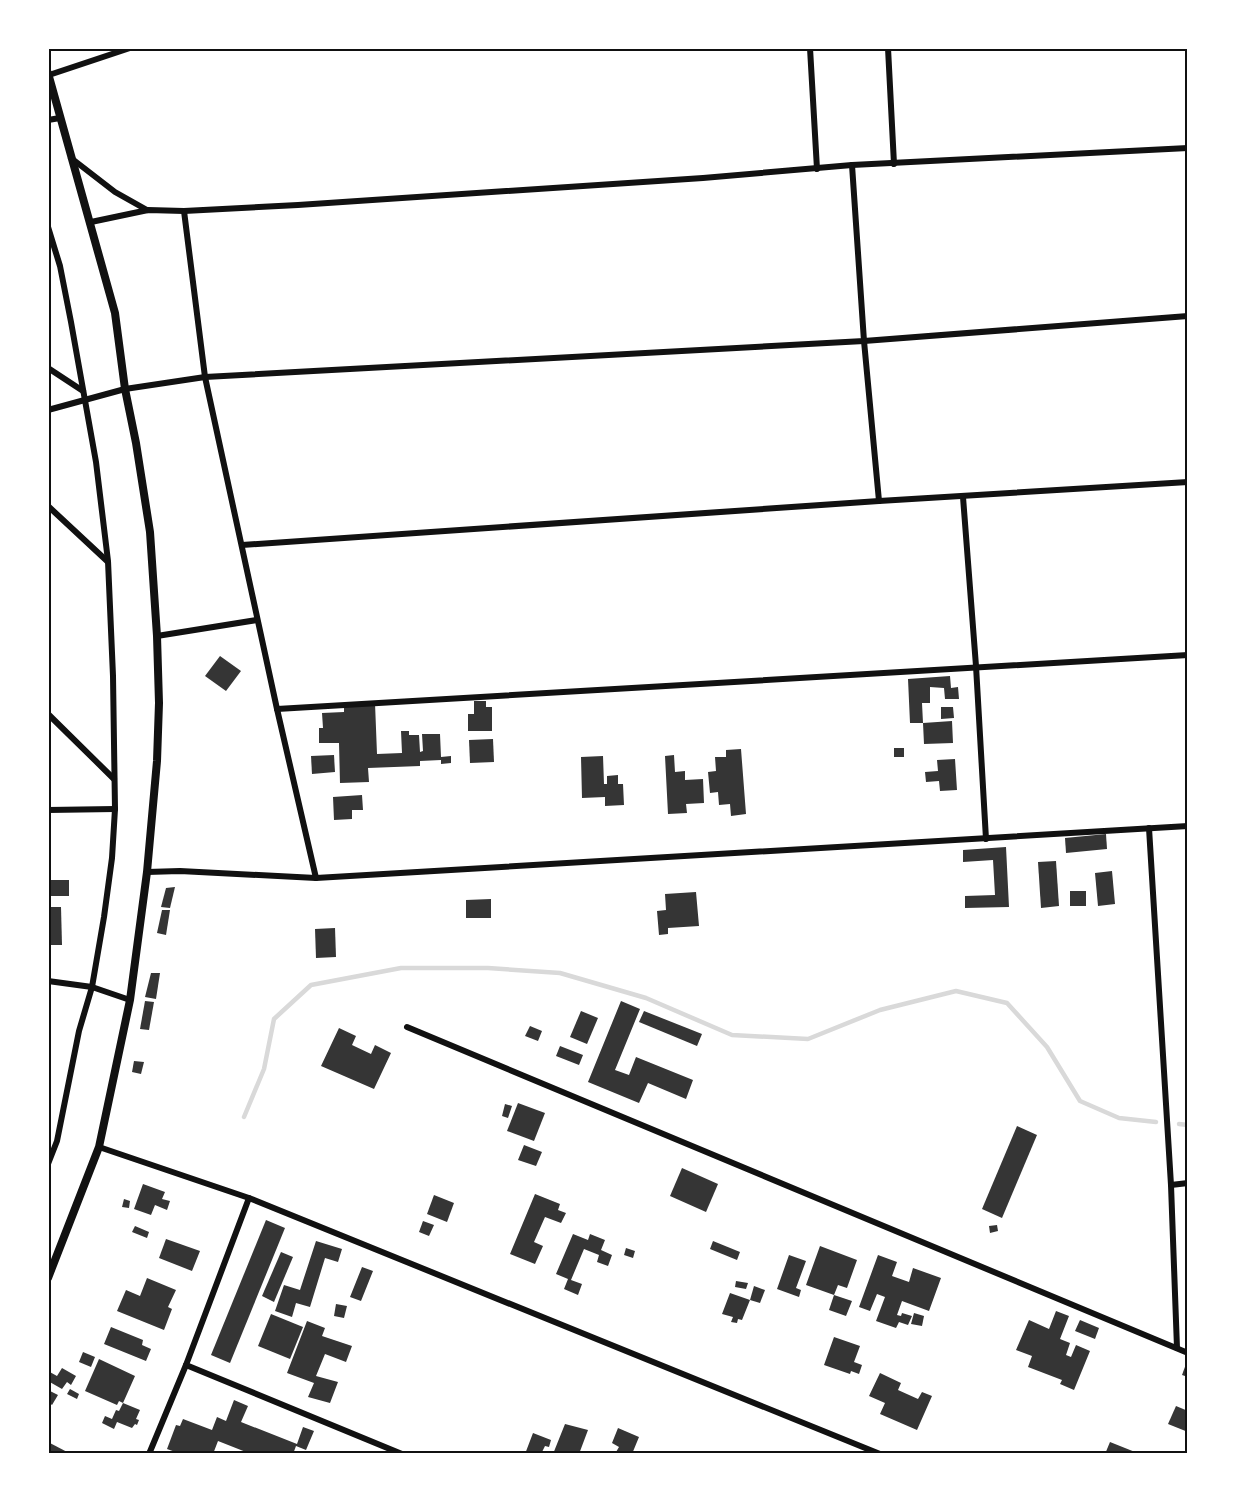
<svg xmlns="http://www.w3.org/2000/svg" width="1236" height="1502" font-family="'Alegreya Sans',sans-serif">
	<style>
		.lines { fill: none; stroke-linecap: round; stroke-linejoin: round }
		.stream { stroke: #d9d9d9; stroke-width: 4.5 }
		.building { fill: #353535 }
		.minor { stroke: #111; stroke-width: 6 }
		.tertiary { stroke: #111; stroke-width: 8 }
		.neatline { fill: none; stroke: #111; stroke-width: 2 }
	</style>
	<rect width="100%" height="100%" fill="#fff"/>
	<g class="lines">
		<g class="stream">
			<polyline points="244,1117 264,1069 274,1019 311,985 401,968 488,968 560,973 646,998 732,1035 808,1039 880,1010 956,991 1007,1003 1047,1047 1080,1101 1119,1118 1156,1122"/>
			<polyline points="1179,1124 1188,1125"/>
		</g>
	</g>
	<g class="building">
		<polygon points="220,656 241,671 226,691 205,676"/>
		<polygon points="950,676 951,688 958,687 959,699 945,699 944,688 930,687 930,703 922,703 923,723 952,721 953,743 924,744 923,723 910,723 908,679"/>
		<polygon points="474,701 486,701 486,707 492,707 492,731 468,731 468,714 474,714"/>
		<polygon points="375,703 377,754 402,753 401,731 409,731 409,735 419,735 420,752 423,751 422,734 440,734 441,757 451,756 451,763 441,764 441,760 420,761 420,766 368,768 369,782 340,783 339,743 319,743 319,728 323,728 322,713 344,712 344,704"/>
		<polygon points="941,707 953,707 954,718 941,719"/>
		<polygon points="493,739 494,762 470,763 469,740"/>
		<rect x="894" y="748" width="10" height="9"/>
		<polygon points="741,749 746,814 731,816 730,804 719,805 718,792 710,793 708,772 716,771 715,757 726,757 726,750"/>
		<polygon points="334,755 335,772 312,774 311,756"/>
		<polygon points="674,755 675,772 685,771 685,780 703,779 704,803 686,804 687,813 668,814 665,756"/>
		<polygon points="603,756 604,784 607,784 607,776 618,775 618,784 623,784 624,805 605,806 605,797 582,798 581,757"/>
		<polygon points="955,759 957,790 940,791 939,781 926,782 925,772 938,771 937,760"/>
		<polygon points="362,795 363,810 352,810 352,819 334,820 333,797"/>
		<polygon points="1106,834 1107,849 1066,853 1065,838"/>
		<polygon points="1006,847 1009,907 965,908 965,896 995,895 993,860 963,862 963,850"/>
		<polygon points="1056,861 1059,906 1041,908 1038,862"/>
		<polygon points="1112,871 1115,904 1098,906 1095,873"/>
		<rect x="48" y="880" width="21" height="16"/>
		<polygon points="175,887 170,908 161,907 166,888"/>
		<rect x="1070" y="891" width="16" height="15"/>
		<polygon points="696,892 699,926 668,928 668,934 659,935 657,911 666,910 665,894"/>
		<polygon points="491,899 491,918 466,918 466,900"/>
		<polygon points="48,907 61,907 62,945 48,945"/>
		<polygon points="162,910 170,910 166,935 157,933"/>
		<polygon points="335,928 336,957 316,958 315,929"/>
		<polygon points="151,973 160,973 156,999 145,997"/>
		<polygon points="145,1001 154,1002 149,1030 140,1029"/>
		<polygon points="621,1001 640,1009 615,1070 629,1075 636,1057 693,1080 686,1099 648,1083 639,1103 588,1082"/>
		<polygon points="581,1011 598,1018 587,1044 570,1037"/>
		<polygon points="644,1011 702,1034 697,1046 639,1022"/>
		<polygon points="530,1026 542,1031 538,1041 525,1036"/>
		<polygon points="339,1028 356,1036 352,1045 371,1054 375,1045 391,1053 374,1089 321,1066"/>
		<polygon points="560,1046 583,1055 579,1065 556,1056"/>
		<polygon points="134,1061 144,1062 141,1074 132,1072"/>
		<polygon points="518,1103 545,1113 534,1141 507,1131"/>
		<polygon points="505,1104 512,1106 508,1118 502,1116"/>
		<polygon points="1017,1126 1037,1135 1002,1218 982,1209"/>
		<polygon points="524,1145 542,1152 536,1166 518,1160"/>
		<polygon points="682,1168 718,1184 706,1212 670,1196"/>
		<polygon points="143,1184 165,1192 162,1199 170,1201 167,1210 155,1205 151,1215 134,1209"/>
		<polygon points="535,1194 560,1204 558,1210 566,1213 561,1223 545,1217 534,1242 543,1246 535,1264 510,1254"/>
		<polygon points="434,1195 454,1203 447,1222 427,1214"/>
		<polygon points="124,1199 130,1201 129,1208 122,1207"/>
		<polygon points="266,1220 285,1228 230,1363 211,1355"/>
		<polygon points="423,1221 434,1225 429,1236 419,1232"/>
		<polygon points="997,1225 998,1231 990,1233 989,1226"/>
		<polygon points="135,1226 149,1232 147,1238 132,1232"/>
		<polygon points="573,1234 588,1240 590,1234 605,1240 601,1250 612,1255 608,1266 597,1262 599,1255 584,1249 571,1280 582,1284 578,1295 564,1289 568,1279 556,1274"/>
		<polygon points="166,1239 200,1251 192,1271 159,1258"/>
		<polygon points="316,1241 342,1249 338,1262 325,1258 310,1307 296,1303 292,1317 275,1311 284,1285 300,1290"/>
		<polygon points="713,1241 740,1252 737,1260 710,1249"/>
		<polygon points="820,1246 857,1260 847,1288 838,1285 834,1295 852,1301 846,1316 829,1310 834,1295 806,1285"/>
		<polygon points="626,1248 635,1251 633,1258 624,1255"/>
		<polygon points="281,1252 293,1257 274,1302 262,1296"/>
		<polygon points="789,1255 806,1261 796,1288 801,1290 799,1297 777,1289"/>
		<polygon points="878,1255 897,1262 892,1276 909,1282 913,1268 941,1278 929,1311 902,1301 897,1315 901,1316 902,1313 912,1316 908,1325 899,1322 896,1328 876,1321 885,1297 877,1294 870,1311 859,1307"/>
		<polygon points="362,1267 373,1271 361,1301 350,1297"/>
		<polygon points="147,1278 176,1290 168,1307 172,1309 164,1330 117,1311 126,1290 140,1296"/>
		<polygon points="736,1281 748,1283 746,1289 735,1287"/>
		<polygon points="754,1286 765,1290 760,1303 750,1300"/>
		<polygon points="730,1293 750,1300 742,1320 738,1319 737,1323 731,1322 733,1317 722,1314"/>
		<polygon points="336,1304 347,1306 344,1318 334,1316"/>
		<polygon points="1056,1311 1069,1316 1060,1339 1070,1343 1066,1355 1071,1357 1076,1345 1090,1351 1074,1390 1060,1384 1062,1380 1028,1367 1032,1356 1016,1350 1029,1320 1049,1329"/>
		<polygon points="914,1313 924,1316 922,1326 911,1324"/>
		<polygon points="271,1314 303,1327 290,1359 258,1346"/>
		<polygon points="1080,1320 1099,1328 1095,1339 1075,1331"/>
		<polygon points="307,1321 325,1328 322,1336 352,1346 346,1362 325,1354 316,1376 338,1382 330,1403 308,1397 314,1383 287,1373"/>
		<polygon points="111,1327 143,1340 142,1345 151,1349 146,1361 104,1344"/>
		<polygon points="834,1337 860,1346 854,1362 862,1365 859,1374 851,1371 850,1374 824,1365"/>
		<polygon points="83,1352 95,1357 91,1367 79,1362"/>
		<polygon points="99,1359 135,1376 123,1403 119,1401 117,1405 85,1391"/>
		<polygon points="1186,1364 1188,1365 1188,1377 1182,1375"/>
		<polygon points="62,1368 76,1376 71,1385 67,1382 62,1389 48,1381 48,1371 57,1376"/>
		<polygon points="880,1373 901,1383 898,1390 918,1399 922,1392 932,1396 917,1430 880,1414 885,1403 869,1396"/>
		<polygon points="70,1389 79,1394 77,1399 67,1394"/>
		<polygon points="48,1390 58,1395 52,1405 48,1402"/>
		<polygon points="234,1400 248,1406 241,1422 297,1444 303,1427 314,1431 306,1450 296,1446 293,1454 251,1454 218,1441 213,1454 181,1454 167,1449 176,1425 180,1426 183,1419 212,1430 217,1417 226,1421"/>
		<polygon points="123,1403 140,1410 136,1419 139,1420 137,1425 135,1424 132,1428 117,1422 114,1429 102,1423 105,1416 112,1419 116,1410 119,1411"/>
		<polygon points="1176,1406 1188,1411 1188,1432 1168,1424"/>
		<polygon points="565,1424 588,1430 579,1454 553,1454"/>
		<polygon points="618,1428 639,1437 632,1454 616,1452 619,1447 612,1443"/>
		<polygon points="533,1433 551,1440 549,1447 545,1446 541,1454 525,1454"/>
		<polygon points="48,1442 71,1454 48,1454"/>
		<polygon points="1110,1442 1140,1454 1105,1454"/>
	</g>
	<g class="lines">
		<g class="minor">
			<polyline points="810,48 817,169"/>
			<polyline points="888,48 894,164"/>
			<polyline points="49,75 130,48"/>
			<polyline points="48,120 60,118"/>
			<polyline points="71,158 115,192 147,210"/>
			<polyline points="852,165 864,341 879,501"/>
			<polyline points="184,211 205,377 277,709 316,878"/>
			<polyline points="91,222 148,210 184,211 298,205 703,178 852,165 1188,148"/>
			<polyline points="48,227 60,266 71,322 96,462 108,561 113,676 115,809 112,858 104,917 92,987 79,1031 57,1141 48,1164"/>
			<polyline points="48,368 83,391"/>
			<polyline points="48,410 125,389 205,377 864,341 1188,316"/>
			<polyline points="963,497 976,666 986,839"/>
			<polyline points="48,506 107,561"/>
			<polyline points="242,545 879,501 1188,482"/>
			<polyline points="157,636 257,620"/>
			<polyline points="277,709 1188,655"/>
			<polyline points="48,714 114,779"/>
			<polyline points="48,810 115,809"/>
			<polyline points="1149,828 1171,1185 1177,1348"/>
			<polyline points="147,872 180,871 316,878 1188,826"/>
			<polyline points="48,981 92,987 130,1000"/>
			<polyline points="407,1027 1188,1353"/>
			<polyline points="99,1147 249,1198 880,1454"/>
			<polyline points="1171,1185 1188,1183"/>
			<polyline points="186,1365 402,1454"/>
			<polyline points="149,1454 186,1365 249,1198"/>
		</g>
		<polyline class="tertiary" points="48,73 115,313 125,389 136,443 150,532 157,636 159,703 157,761 147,872 130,1000 99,1147 48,1278"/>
	</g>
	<rect width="1236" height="1502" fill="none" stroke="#ffffff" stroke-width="99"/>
	<rect x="50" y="50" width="1136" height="1402" class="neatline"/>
</svg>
